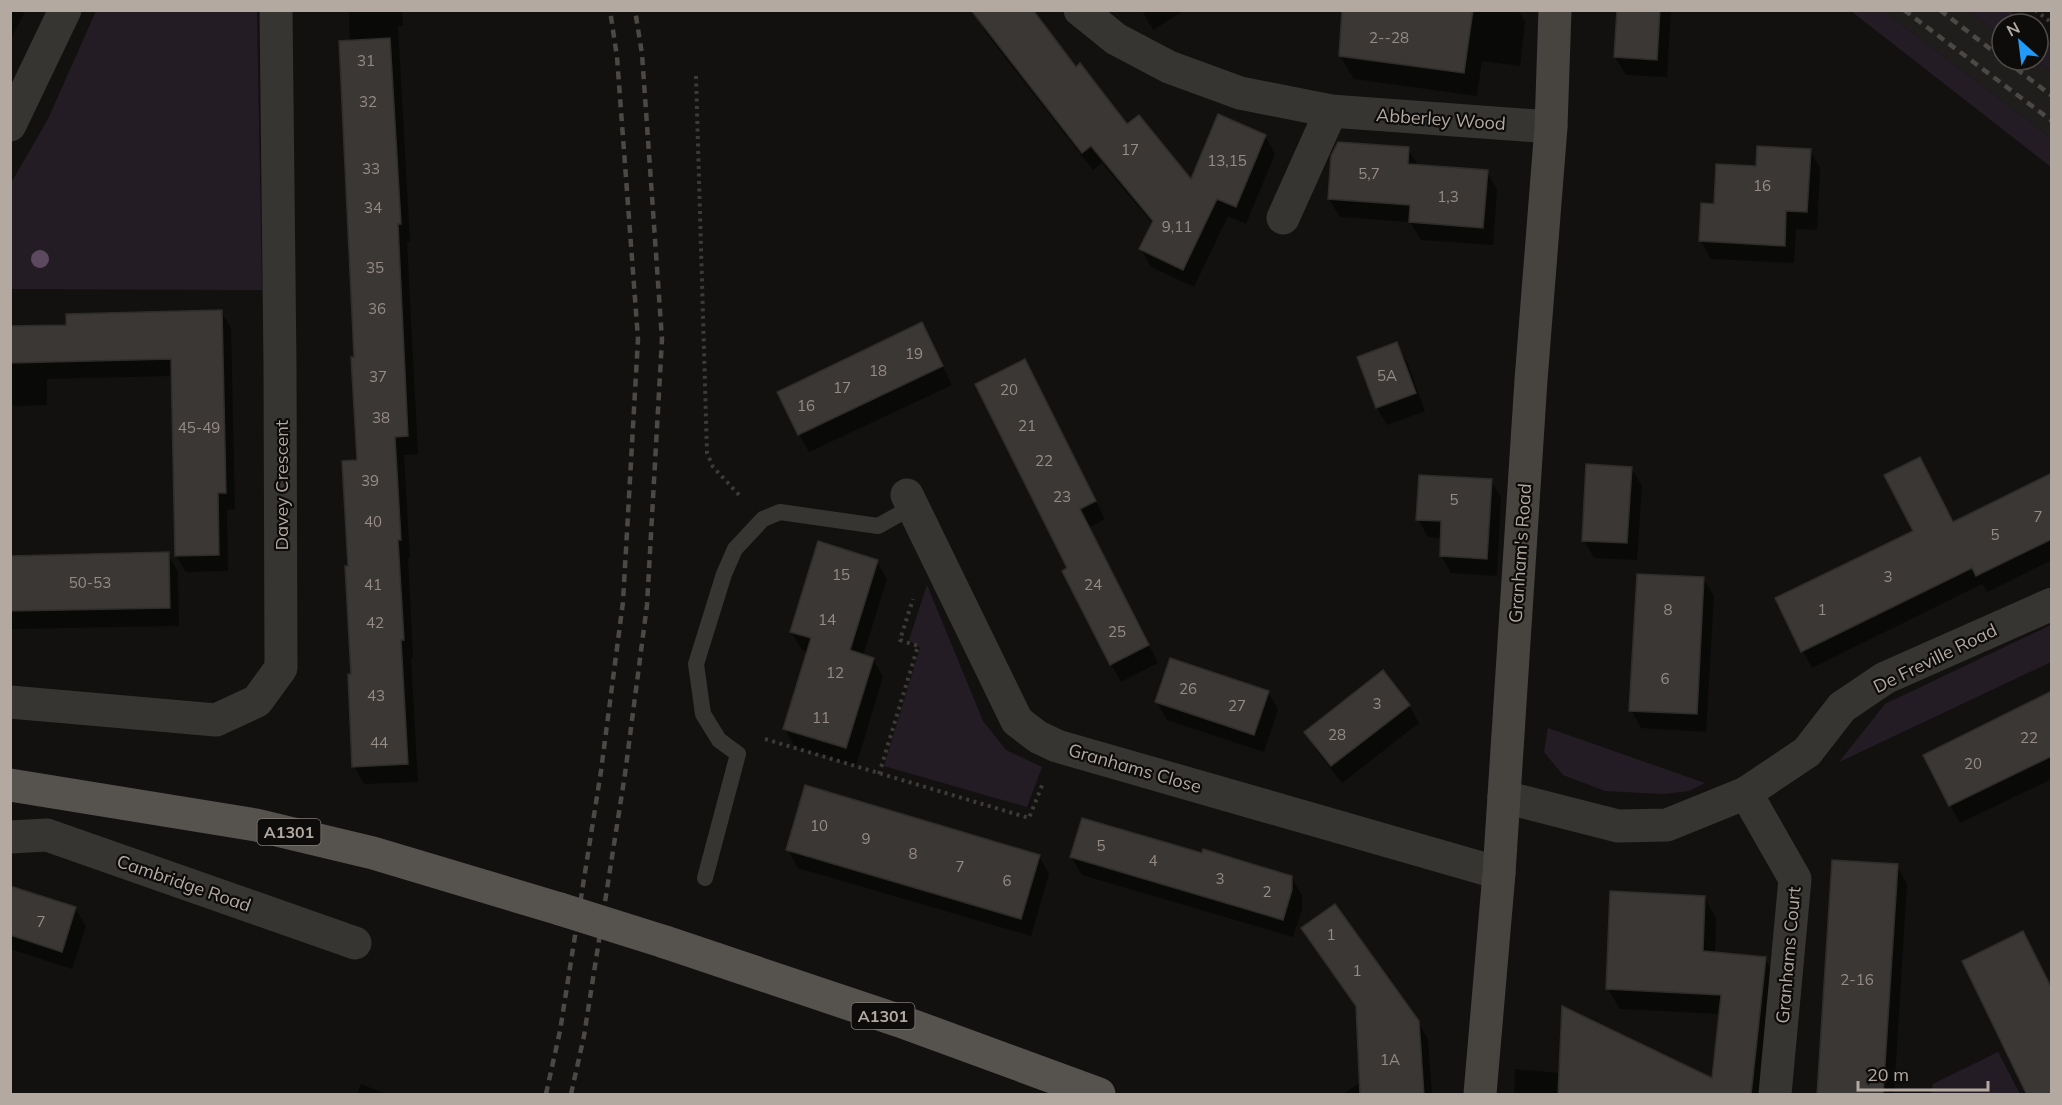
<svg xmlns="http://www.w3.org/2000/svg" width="2062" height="1105" font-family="Mulish,sans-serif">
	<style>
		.built { fill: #1f1e1c }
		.green { fill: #241c25 }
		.shadow { fill: #0007 }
		.building { fill: #3a3735; stroke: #2e2d2a; stroke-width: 1.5 }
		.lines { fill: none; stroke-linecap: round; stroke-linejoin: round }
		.path { stroke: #3e3a37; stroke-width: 4; stroke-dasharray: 3 4.5; stroke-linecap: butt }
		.lane { stroke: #373531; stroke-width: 16 }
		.street { stroke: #373531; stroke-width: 33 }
		.secondary { stroke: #47433f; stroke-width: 33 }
		.primary { stroke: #56524d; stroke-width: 33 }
		.rail { stroke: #4c4844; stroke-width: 4.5; stroke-dasharray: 8 6; stroke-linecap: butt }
		.primary-bridge { stroke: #56524d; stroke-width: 33 }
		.tree { fill: #5c495f }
		.labels { text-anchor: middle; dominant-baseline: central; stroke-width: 4.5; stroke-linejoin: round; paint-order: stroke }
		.number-label { font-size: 15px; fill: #958c86 }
		.shield { fill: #0d0c0b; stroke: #817a74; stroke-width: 1.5 }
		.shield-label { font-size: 16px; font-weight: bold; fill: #b3a9a1 }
		.street-label { font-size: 18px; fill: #b3a9a1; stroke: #0d0c0b }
	</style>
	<rect width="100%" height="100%" fill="#121110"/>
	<polygon class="built" points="1884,11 1969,11 2002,35 2002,60 2035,60 2051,72 2051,138"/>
	<g class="green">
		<polygon points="96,11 257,11 262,290 11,289 11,183 48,119"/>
		<polygon points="1851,11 1884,11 2051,138 2051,167"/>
		<polygon points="1969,11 2010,11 2027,24 2002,24 2002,35"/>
		<polygon points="2038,32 2051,43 2051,72 2035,60 2038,60"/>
		<polygon points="927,585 983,721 1006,750 1042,767 1027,807 884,766 920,648 909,640"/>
		<polygon points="2051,625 2051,662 1839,762 1885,704"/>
		<polygon points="1548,728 1705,783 1689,791 1663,794 1605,791 1563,775 1544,752"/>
		<polygon points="1998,1052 2020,1094 1931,1094 1933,1084"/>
	</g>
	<g class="shadow">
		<polygon points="10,10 26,10 10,40"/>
		<polygon points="349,10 402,10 403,26 398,26 410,242 407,242 418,454 404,455 410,558 408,558 413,657 411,658 418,782 364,784 354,766 350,567 358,461"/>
		<polygon points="1142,10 1185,10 1153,30"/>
		<polygon points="1344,10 1518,10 1525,22 1520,66 1482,61 1477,96 1354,79 1340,56"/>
		<polygon points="1618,10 1671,10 1667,77 1626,75 1615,57"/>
		<polygon points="976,15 1076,69 1127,127 1191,181 1265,136 1275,154 1246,224 1228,216 1194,287 1151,267 1141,249 1153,224 1102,163 1093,170 986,33"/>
		<polygon points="1408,149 1419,167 1487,172 1497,190 1493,245 1421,240 1410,222 1340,217 1329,199"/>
		<polygon points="1810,150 1820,168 1817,230 1796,229 1794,263 1711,259 1701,241 1716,206 1757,167"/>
		<polygon points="221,311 231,328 235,509 227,510 228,571 186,572 176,556 173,376 47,379 47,405 14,406 10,400 10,328 67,327"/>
		<polygon points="922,324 952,385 809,452 799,434"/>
		<polygon points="1397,344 1407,362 1425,411 1387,425 1377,408"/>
		<polygon points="1035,379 1105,519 1089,528 1158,663 1121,682 1111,664 1069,569"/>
		<polygon points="1631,468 1642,486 1637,560 1594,558 1584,540"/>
		<polygon points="2052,475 2052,560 1987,592 1982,584 1812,668 1803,651 1953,524"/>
		<polygon points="1491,480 1501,498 1497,576 1451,573 1441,555 1442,538 1428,537 1418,519"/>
		<polygon points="168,554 178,572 179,626 10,629 10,557"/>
		<polygon points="877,562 887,579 863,656 873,659 883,677 856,766 795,747 785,729 809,652 802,650 791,632"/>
		<polygon points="1703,578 1714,596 1706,732 1641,728 1631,710"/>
		<polygon points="1268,692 1278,710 1264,752 1167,720 1157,702"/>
		<polygon points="2052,693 2052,779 1960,823 1950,805"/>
		<polygon points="1409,705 1419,723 1342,783 1316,750 1306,732"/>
		<polygon points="788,850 1039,856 1049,874 1031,936 798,868"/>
		<polygon points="1071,857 1291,877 1302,895 1302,909 1293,937 1082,875"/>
		<polygon points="1897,866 1907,884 1894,1094 1819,1094"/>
		<polygon points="10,888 75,908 86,926 72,969 10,949"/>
		<polygon points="1704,897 1716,918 1715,953 1765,959 1777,979 1764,1094 1514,1094 1515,1069 1560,1073 1713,1080 1721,1014 1620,1009 1608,989"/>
		<polygon points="1303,928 1418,1022 1428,1039 1432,1094 1343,1094 1361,1082 1358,1009"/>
		<polygon points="361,1084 386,1094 357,1094"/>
	</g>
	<g class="building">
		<polygon points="971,10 1033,10 1076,67 1080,63 1127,124 1139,115 1191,179 1218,114 1266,135 1236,207 1217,199 1183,270 1139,249 1153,221 1091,146 1082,153"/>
		<polygon points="1342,10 1473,10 1464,73 1339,56"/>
		<polygon points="1617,10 1660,10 1657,60 1614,57"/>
		<polygon points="390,38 401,224 398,224 408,436 395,437 401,540 398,540 404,640 401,640 408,764 352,767 348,674 351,674 345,566 348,566 342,461 357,460 351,357 354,357 339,41"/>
		<polygon points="1338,142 1409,147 1408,164 1488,170 1483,228 1409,222 1410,205 1328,199 1331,156"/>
		<polygon points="1757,146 1811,149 1807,212 1786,211 1785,246 1699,241 1701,203 1714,204 1716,164 1756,166"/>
		<polygon points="222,310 226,493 218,493 219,555 175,556 171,359 10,363 10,326 66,325 66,314"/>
		<polygon points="922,322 943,366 798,435 777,392"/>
		<polygon points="1397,342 1416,393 1376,408 1357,357"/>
		<polygon points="1025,359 1096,501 1080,509 1149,645 1110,665 1062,571 1067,568 975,384"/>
		<polygon points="1920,457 1953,522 2052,473 2052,539 1976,576 1972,568 1801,652 1775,598 1913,531 1884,475"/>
		<polygon points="1586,464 1632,467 1627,543 1582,541"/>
		<polygon points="1419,475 1492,479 1487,559 1440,556 1441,521 1416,520"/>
		<polygon points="818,541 878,560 850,650 874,658 846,748 783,729 811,638 790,632"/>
		<polygon points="169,552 170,608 10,611 10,556"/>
		<polygon points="1637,574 1704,577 1697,714 1629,711"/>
		<polygon points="1170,658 1269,691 1254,735 1155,702"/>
		<polygon points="1383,670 1410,705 1331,766 1304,732"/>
		<polygon points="2052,691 2052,756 1949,806 1923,755"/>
		<polygon points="805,785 1040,855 1021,919 786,850"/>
		<polygon points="1082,818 1202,853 1203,849 1292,876 1292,890 1283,920 1070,857"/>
		<polygon points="1832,860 1898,864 1883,1095 1817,1095"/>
		<polygon points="10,886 76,907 62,952 10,935"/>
		<polygon points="1610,891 1705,896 1703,951 1766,957 1751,1095 1558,1095 1562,1006 1712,1078 1721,995 1606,989"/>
		<polygon points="1335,904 1419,1021 1424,1095 1360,1095 1356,1006 1301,928"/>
		<polygon points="2023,931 2052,989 2052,1095 2027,1095 1962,961"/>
	</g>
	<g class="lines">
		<g class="path">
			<polyline points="2035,10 2052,23"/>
			<polyline points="696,76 707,453 713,467 741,497"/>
			<polyline points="765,739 1029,818 1043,783"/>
			<polyline points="879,774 918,646 900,640 913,599"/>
		</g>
		<polyline class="lane" points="705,878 738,754 719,740 703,714 696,664 724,574 735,549 763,519 780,512 878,526 912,507"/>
		<g class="street">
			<polyline points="1080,10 1116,39 1169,67 1240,93 1331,111 1551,127"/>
			<polyline points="10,125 65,10"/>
			<polyline points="1283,218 1331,111"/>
			<polyline points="907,495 1017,721 1038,737 1057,746 1499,873"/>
			<polyline points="10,702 216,720 257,701 281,668 280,366 276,10"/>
			<polyline points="1746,793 1795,879 1775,1094"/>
			<polyline points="1504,797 1618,826 1667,825 1746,793 1807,752 1842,707 1885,678 2052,604"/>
			<polyline points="10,837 47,835 355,943"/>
		</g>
		<polyline class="secondary" points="1480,1094 1499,873 1531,380 1551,127 1555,10"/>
		<g class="primary">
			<polyline points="10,785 256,825 373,853 560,909"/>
			<polyline points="665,942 900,1021 1099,1094"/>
		</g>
		<g class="rail">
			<polyline points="1904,10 2052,121"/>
			<polyline points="1940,10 2002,58"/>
			<polyline points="2005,60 2052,96"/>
			<polyline points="546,1094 560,1031 601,771 623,602 638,339 617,57 610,10"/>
			<polyline points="571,1094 584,1036 625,774 647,605 662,339 642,54 635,10"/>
		</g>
		<polyline class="primary-bridge" points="560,909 665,942"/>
	</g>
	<circle class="tree" cx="40" cy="259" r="9"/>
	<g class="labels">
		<g class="number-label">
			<text x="1389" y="37">2--28</text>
			<text x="366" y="60">31</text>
			<text x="368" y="101">32</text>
			<text x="1130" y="149">17</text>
			<text x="1227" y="160">13,15</text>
			<text x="371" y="168">33</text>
			<text x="1369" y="173">5,7</text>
			<text x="1762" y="185">16</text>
			<text x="1448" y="196">1,3</text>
			<text x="373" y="207">34</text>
			<text x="1177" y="226">9,11</text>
			<text x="375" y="267">35</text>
			<text x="377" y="308">36</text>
			<text x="914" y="353">19</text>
			<text x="878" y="370">18</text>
			<text x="1387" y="375">5A</text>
			<text x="378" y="376">37</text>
			<text x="842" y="387">17</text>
			<text x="1009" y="389">20</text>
			<text x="806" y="405">16</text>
			<text x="381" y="417">38</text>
			<text x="1027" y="425">21</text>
			<text x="199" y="427">45-49</text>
			<text x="1044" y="460">22</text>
			<text x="370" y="480">39</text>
			<text x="1062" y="496">23</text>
			<text x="1454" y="499">5</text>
			<text x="2038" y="516">7</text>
			<text x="373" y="521">40</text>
			<text x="1995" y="534">5</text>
			<text x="841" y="574">15</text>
			<text x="1888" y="576">3</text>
			<text x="90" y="582">50-53</text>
			<text x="373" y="584">41</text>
			<text x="1093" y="584">24</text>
			<text x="1668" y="609">8</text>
			<text x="1822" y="609">1</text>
			<text x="827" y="619">14</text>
			<text x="375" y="622">42</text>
			<text x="1117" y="631">25</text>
			<text x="835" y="672">12</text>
			<text x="1665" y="678">6</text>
			<text x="1188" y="688">26</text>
			<text x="376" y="695">43</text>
			<text x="1377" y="703">3</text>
			<text x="1237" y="705">27</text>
			<text x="821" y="717">11</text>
			<text x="1337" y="734">28</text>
			<text x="2029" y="737">22</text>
			<text x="379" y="742">44</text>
			<text x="1973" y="763">20</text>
			<text x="819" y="825">10</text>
			<text x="866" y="838">9</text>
			<text x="1101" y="845">5</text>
			<text x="913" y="853">8</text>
			<text x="1153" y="860">4</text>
			<text x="960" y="866">7</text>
			<text x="1220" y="878">3</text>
			<text x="1007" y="880">6</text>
			<text x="1267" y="891">2</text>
			<text x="41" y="921">7</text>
			<text x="1331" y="934">1</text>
			<text x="1357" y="970">1</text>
			<text x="1857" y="979">2-16</text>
			<text x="1390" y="1059">1A</text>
		</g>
		<g class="shield">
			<rect x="257.5" y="819" width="63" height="26" rx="4.5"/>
			<rect x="851.5" y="1003" width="63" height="26" rx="4.5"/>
		</g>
		<g class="shield-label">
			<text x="289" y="832">A1301</text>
			<text x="883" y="1016">A1301</text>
		</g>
		<g class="street-label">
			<text transform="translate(1441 119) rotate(4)">Abberley Wood</text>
			<text transform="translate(281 485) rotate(-90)">Davey Crescent</text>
			<text transform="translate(1520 553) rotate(-86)">Granham's Road</text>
			<text transform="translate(1935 658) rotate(-26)">De Freville Road</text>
			<text transform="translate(1135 768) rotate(16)">Granhams Close</text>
			<text transform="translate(184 883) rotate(19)">Cambridge Road</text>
			<text transform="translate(1788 955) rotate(-85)">Granhams Court</text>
		</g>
	</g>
	<rect width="2062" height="1105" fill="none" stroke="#b3a9a1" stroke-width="24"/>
	<g transform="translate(2020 42) rotate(332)"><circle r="28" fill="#0d0c0b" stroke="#4f4b47" stroke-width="1.5"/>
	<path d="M0-4.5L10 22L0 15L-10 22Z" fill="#219af9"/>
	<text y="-9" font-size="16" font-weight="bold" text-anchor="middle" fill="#b3a9a1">N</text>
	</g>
	<path d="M1858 1081v9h130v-9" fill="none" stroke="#b3a9a1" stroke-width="3"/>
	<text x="1867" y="1081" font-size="18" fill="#b3a9a1" stroke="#0d0c0b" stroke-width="4.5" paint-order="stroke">20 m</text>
</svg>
